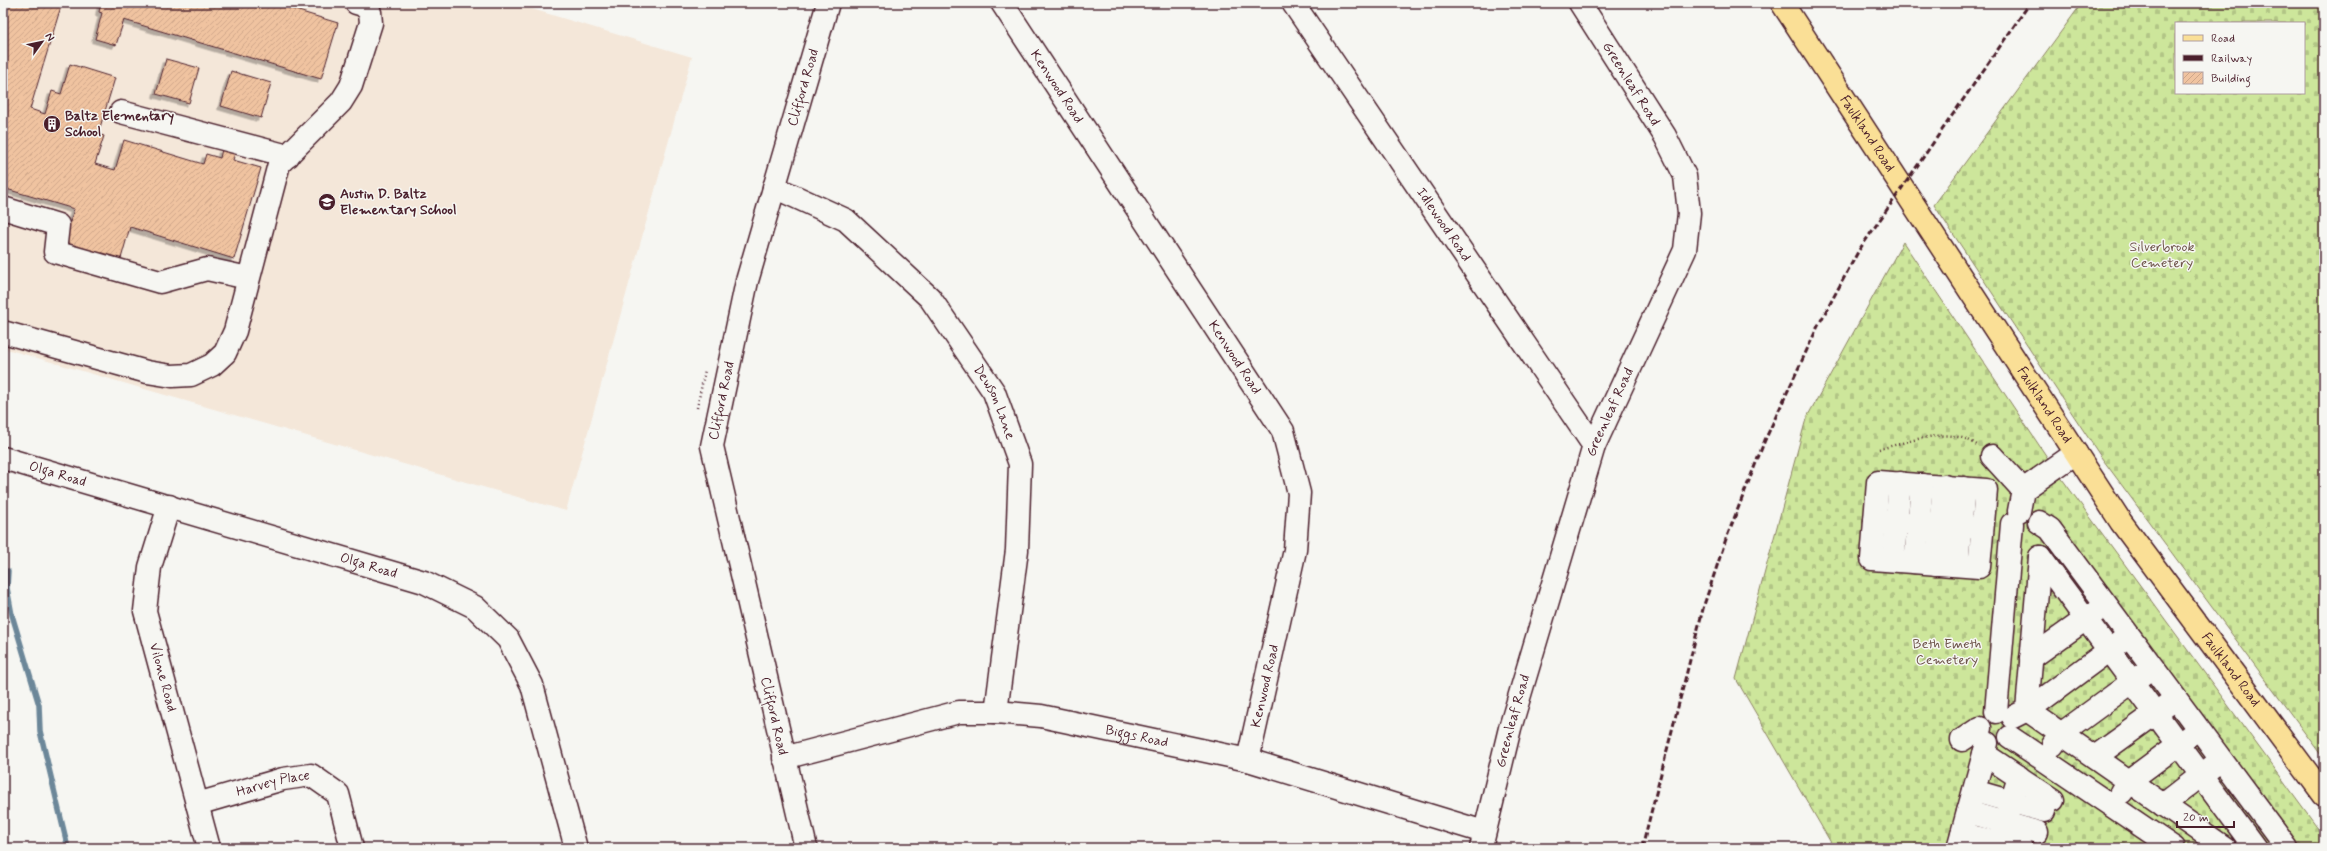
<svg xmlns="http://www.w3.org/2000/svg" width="2327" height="851" font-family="Mynerve,sans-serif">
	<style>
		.built { fill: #f4e7d9 }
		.cemetery { fill: url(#cemetery-stones); stroke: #8c8263; fill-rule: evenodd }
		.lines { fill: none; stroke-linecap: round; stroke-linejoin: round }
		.stream { stroke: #6c8799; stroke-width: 5.5 }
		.building { fill: url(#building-hatch); stroke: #4a1f2b; filter: url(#shadow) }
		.minor-casing { stroke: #4a1f2b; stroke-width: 25 }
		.major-casing { stroke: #4a1f2b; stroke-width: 25 }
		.path { stroke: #4a1f2b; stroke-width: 2.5; stroke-dasharray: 1 3; stroke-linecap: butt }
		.minor { stroke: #f6f6f2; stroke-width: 22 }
		.major { stroke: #fadf96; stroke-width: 22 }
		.rail { stroke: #4a1f2b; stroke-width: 3; stroke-dasharray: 6 3; stroke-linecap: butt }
		.labels { text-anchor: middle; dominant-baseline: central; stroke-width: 3; stroke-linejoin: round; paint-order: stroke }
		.street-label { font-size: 14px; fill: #4a1f2b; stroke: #f6f6f2 }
		.poi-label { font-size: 14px; font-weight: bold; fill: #4a1f2b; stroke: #f6f6f2; text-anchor: start }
		.park-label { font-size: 14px; fill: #6b5147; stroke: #f6f6f2 }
	</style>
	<defs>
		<pattern id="cemetery-stones" width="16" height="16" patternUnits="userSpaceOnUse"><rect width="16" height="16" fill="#cde69b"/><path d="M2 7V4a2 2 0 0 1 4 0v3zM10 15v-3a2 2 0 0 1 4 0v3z" fill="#b2c586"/></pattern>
		<pattern id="building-hatch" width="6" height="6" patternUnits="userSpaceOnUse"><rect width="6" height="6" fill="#f0c3a0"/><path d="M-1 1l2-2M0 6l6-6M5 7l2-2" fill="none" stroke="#cfa78a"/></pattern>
		<filter id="shadow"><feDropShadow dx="-3.5" dy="3.5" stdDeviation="0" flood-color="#0004"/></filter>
	</defs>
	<rect width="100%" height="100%" fill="#f6f6f2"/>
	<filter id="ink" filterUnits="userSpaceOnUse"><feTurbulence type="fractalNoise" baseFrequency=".025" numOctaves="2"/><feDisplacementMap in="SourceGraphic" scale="8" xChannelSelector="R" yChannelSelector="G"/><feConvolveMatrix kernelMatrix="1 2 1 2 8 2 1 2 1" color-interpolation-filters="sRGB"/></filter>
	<g filter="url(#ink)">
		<polygon class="built" points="3,3 512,3 692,57 566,511 3,348"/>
		<g class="cemetery">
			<path d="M 2082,3 L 2324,3 L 2324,759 L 2101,457 L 1934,205 ZM 2176,23 L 2304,23 L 2304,93 L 2176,93 Z"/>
			<polygon points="1903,242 2057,472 2324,836 2324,848 1834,848 1736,679 1806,419"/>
		</g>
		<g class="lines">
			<polyline class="stream" points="8,571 7,588 12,615 39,705 40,731 68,848"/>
		</g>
		<g class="building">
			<polygon points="6,3 62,3 30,109 45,114 52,91 61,94 70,64 115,78 98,134 104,136 95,164 115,170 124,140 203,164 206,154 220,158 222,149 235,153 233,160 261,168 234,259 130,227 120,262 63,245 74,209 3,188 3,13"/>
			<polygon points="101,3 272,3 338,23 321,79 124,20 116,45 95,39 102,13 99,12"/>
			<polygon points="166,59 199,68 189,103 156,94"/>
			<polygon points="231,71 271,83 261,118 221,106"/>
		</g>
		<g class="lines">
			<defs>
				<g id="minor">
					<path id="s1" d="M 1002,3 L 1283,431 L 1299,493 L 1295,550 L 1248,760"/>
					<path id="s2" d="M 1293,3 L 1594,446"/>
					<polyline points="121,112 288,156"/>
					<path id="s3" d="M 774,187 L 846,220 L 930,298 L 994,392 L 1020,464 L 1017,550 L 996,712"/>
					<polyline points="3,208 58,225 55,252 160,282 207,269 248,278"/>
					<polyline points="3,332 147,372 172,376 191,375 212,365 225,353 235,331 279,164 341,102 351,86 371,23 370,12 363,5 356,3"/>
					<polyline points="1992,456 2023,490"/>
					<path id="s4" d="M 3,458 L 424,582 L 475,607 L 508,639 L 532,685 L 576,848"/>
					<polygon points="1878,482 1986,490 1979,567 1872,559"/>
					<path id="s5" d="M 169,506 L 150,567 L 145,611 L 209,848"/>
					<polyline points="2019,511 2023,490 2076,453"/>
					<polyline points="1875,521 1982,528"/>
					<polyline points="2039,522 2050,529 2287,848"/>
					<polyline points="2040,557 2027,710 2225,848"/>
					<polyline points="2040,557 2255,848"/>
					<polyline points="1893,560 1900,483"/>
					<polyline points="1915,562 1922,485"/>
					<polyline points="1936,564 1944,486"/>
					<polyline points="1957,565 1964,488"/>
					<polyline points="2031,658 2097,611"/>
					<polyline points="1996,712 2012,524"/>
					<polyline points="2013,717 2031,708 2120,642"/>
					<polyline points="2010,737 2174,848"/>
					<polyline points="1962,740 1980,728"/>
					<polyline points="2053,745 2061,734 2143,674"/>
					<polyline points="1984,754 2053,800"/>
					<polyline points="2095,757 2167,705"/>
					<path id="s6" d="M 784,758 L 959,712 L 996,712 L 1041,716 L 1248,760 L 1484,832"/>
					<polyline points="1974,791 2044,811"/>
					<polyline points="2122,792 2129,781 2191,735"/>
					<path id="s7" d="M 197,804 L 283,779 L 311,775 L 338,794 L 352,848"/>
					<polyline points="2163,805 2213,766"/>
					<polyline points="1968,812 2037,832"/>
					<polyline points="1962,834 2021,848"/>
					<path id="s8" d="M 806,848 L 712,446 L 747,281 L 828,3"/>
					<path id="s9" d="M 1481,848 L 1510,728 L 1594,446 L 1685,250 L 1689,213 L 1685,176 L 1665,136 L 1580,3"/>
					<polyline points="1958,848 1987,743"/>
					<polyline points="1997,848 2019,777"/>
				</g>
				<g id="major">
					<path id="s10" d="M 1782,3 L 2121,522 L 2324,795"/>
				</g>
			</defs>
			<use href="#minor" class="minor-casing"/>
			<use href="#major" class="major-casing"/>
			<g class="path">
				<polyline points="322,3 337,7"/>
				<polyline points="697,408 705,370"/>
				<path d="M 1879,449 C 1910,442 1949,425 1977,445"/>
			</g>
			<use href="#minor" class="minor"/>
			<use href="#major" class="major"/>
			<polyline class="rail" points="1642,848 1704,605 1726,539 1765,440 1818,326 1859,250 2030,3"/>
		</g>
	</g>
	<defs>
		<symbol id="building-disc" viewBox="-11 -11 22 22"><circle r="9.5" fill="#4a1f2b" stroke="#f6f6f2"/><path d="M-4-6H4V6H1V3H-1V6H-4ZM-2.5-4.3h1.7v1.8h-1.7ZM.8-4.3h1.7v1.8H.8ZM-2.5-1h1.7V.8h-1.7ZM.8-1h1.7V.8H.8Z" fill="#fff"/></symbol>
		<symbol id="school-disc" viewBox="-11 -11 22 22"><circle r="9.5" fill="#4a1f2b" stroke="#f6f6f2"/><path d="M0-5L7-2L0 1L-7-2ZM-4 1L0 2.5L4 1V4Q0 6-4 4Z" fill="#fff"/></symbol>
	</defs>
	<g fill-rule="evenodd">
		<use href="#building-disc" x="42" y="114" width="20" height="20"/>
		<use href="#school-disc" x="317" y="192" width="20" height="20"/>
	</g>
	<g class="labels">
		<g class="street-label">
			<text transform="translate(1631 84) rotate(58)">Greenleaf Road</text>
			<text stroke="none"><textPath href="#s8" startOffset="783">Clifford Road</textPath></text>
			<text stroke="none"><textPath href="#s1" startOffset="100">Kenwood Road</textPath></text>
			<text stroke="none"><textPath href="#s10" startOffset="156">Faulkland Road</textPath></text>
			<text stroke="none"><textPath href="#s2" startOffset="268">Idlewood Road</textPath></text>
			<text stroke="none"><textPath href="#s1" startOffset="424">Kenwood Road</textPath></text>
			<text stroke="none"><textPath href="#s8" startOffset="459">Clifford Road</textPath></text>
			<text stroke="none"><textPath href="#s3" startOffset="317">Dewson Lane</textPath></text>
			<text stroke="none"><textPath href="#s10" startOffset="480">Faulkland Road</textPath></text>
			<text stroke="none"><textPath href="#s9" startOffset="455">Greenleaf Road</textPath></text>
			<text stroke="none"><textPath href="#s4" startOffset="57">Olga Road</textPath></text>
			<text stroke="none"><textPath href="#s4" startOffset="381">Olga Road</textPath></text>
			<text stroke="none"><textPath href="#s10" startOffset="804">Faulkland Road</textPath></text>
			<text stroke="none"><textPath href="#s5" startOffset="177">Vilone Road</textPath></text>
			<text transform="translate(1265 686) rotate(-77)">Kenwood Road</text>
			<text transform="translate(774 716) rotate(77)">Clifford Road</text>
			<text stroke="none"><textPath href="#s9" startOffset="131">Greenleaf Road</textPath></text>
			<text stroke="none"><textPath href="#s6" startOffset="361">Biggs Road</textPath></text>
			<text stroke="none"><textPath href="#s7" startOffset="79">Harvey Place</textPath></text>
		</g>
		<g class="poi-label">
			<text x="65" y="116">Baltz Elementary<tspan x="65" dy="16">School</tspan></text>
			<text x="340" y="194">Austin D. Baltz<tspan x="340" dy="16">Elementary School</tspan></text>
		</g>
		<g class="park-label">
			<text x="2162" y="247">Silverbrook<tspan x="2162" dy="16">Cemetery</tspan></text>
			<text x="1947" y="644">Beth Emeth<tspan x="1947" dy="16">Cemetery</tspan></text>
		</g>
	</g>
	<rect width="2327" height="851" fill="none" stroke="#f6f6f2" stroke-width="16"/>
	<rect x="8" y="8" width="2311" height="835" fill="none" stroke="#4a1f2b" stroke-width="1.5" filter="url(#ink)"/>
	<rect x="2175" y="22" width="130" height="72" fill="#f6f6f2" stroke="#b1a0a2"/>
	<rect x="2183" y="35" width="20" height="6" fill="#fadf96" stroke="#b1a0a2"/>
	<text x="2211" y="42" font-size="12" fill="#4a1f2b">Road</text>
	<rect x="2183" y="55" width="20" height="6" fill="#4a1f2b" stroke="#b1a0a2"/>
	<text x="2211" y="62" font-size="12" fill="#4a1f2b">Railway</text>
	<rect x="2183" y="72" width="20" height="12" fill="url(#building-hatch)" stroke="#b1a0a2"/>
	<text x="2211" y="82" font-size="12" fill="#4a1f2b">Building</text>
	<g transform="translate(42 42) rotate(57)" stroke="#f6f6f2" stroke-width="3" paint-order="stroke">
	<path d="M0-3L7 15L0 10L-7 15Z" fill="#4a1f2b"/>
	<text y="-6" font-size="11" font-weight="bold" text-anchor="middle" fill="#4a1f2b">N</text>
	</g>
	<path d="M2177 821v6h57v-6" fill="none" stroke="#4a1f2b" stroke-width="2"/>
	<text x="2183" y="821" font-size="12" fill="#4a1f2b" stroke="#f6f6f2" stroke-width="3" paint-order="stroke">20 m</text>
</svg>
